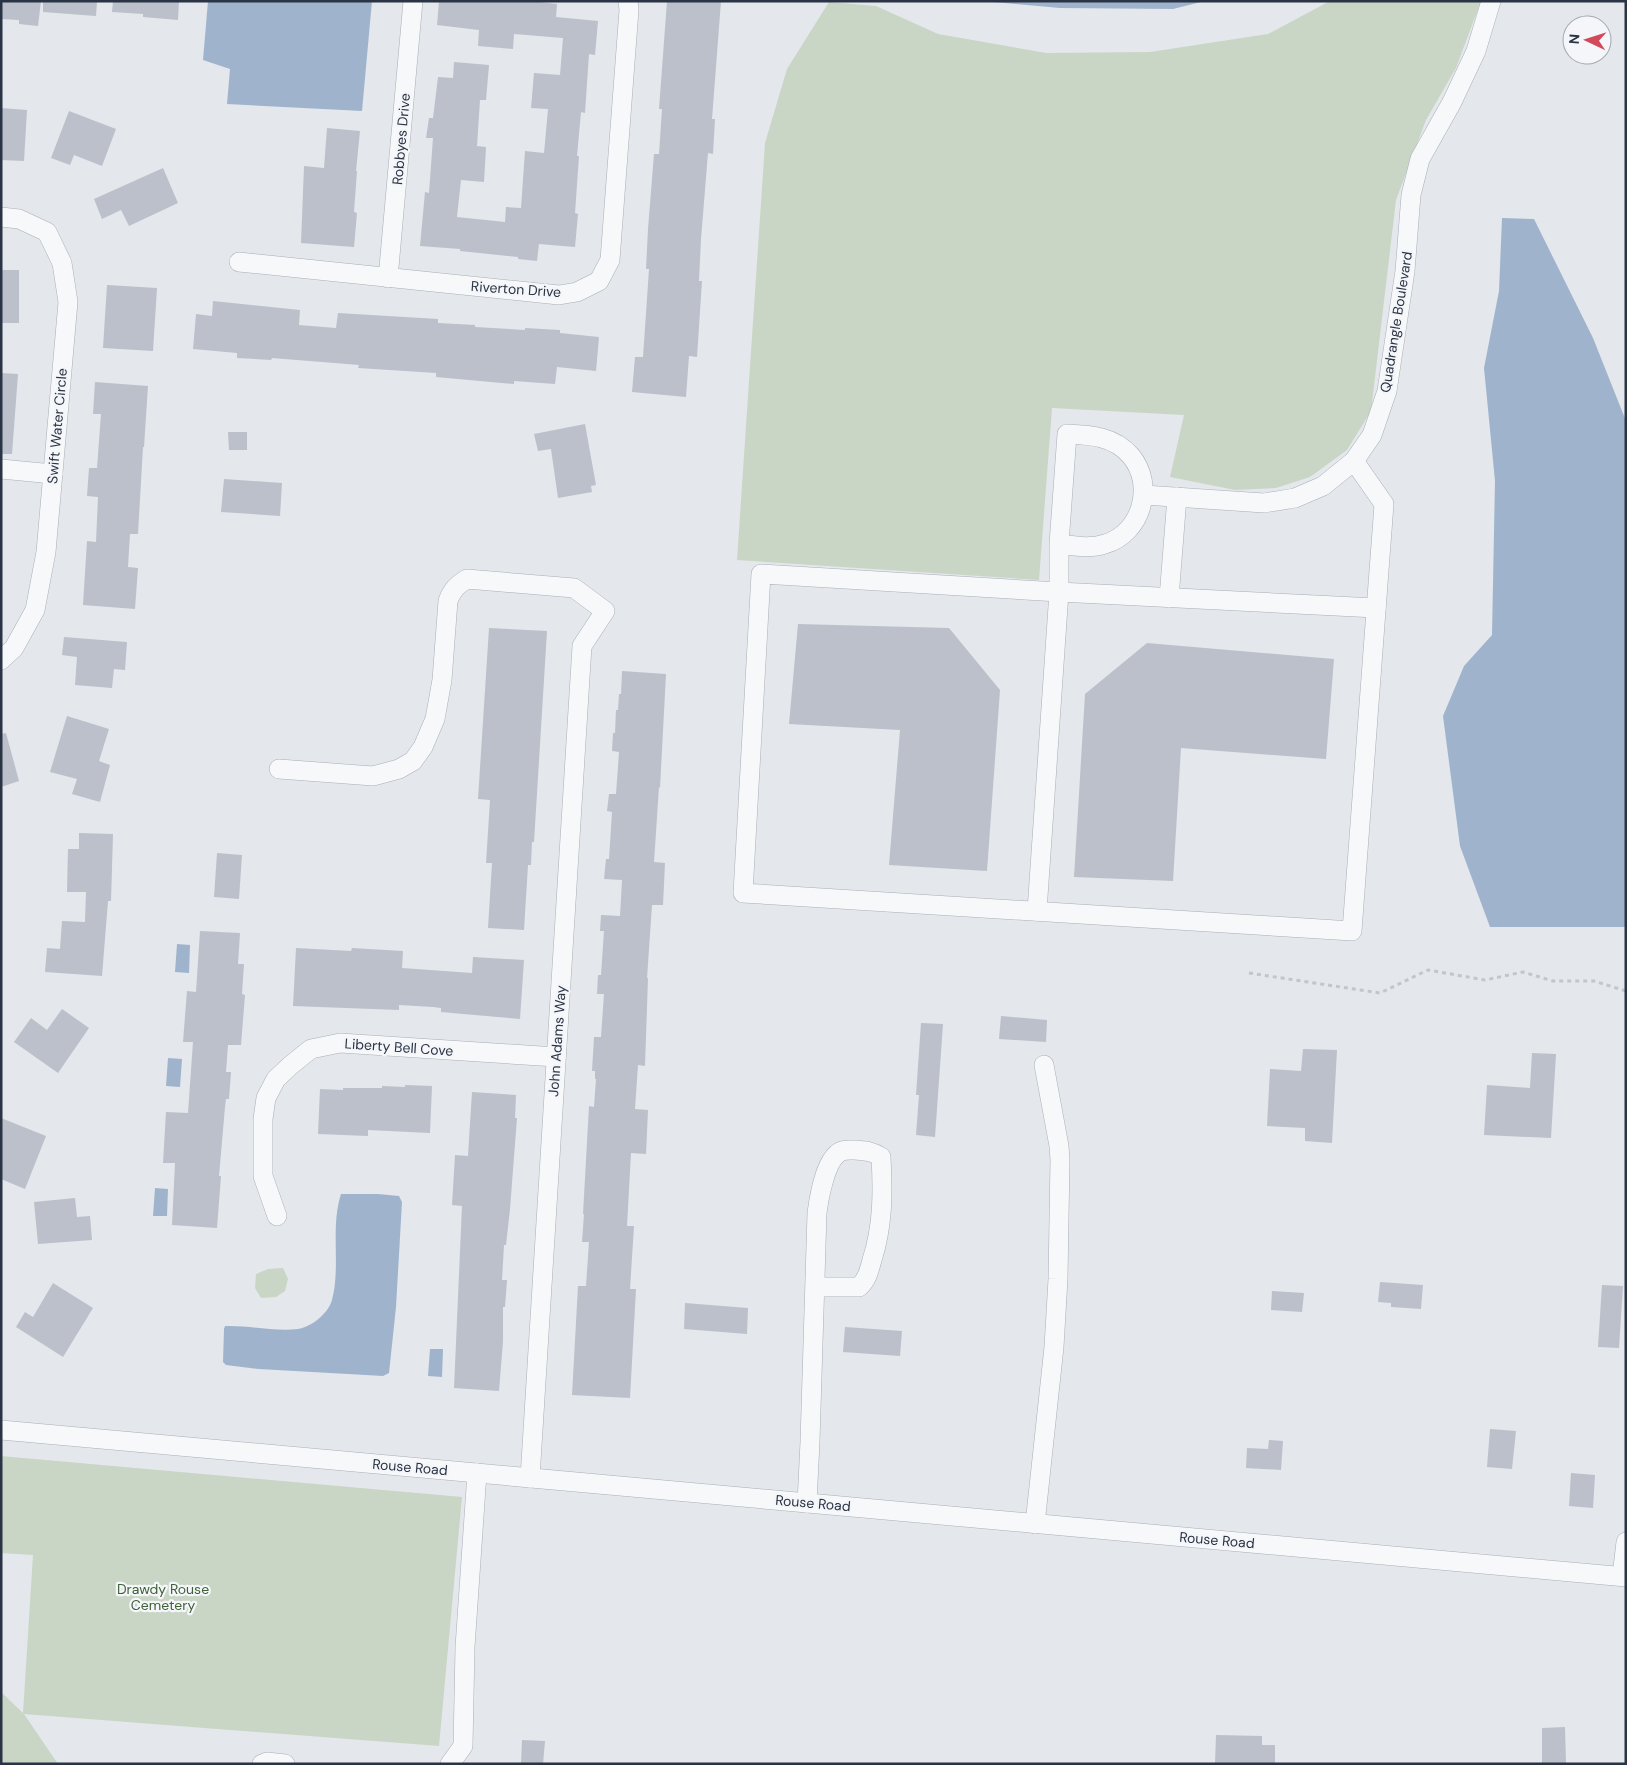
<svg xmlns="http://www.w3.org/2000/svg" width="1627" height="1765" font-family="'DM Sans',sans-serif">
	<style>
		.green { fill: #c9d6c5 }
		.water { fill: #9fb4cc }
		.building { fill: #bbc0ca }
		.lines { fill: none; stroke-linecap: round; stroke-linejoin: round }
		.minor-casing { stroke: #a9aeb7; stroke-width: 20 }
		.path { stroke: #c2c5cb; stroke-width: 3; stroke-dasharray: 4 4; stroke-linecap: butt }
		.minor { stroke: #f7f8fa; stroke-width: 19 }
		.labels { text-anchor: middle; dominant-baseline: central; stroke-width: 4.5; stroke-linejoin: round; paint-order: stroke }
		.street-label { font-size: 14px; fill: #2b3445; stroke: #f4f6f9 }
		.park-label { font-size: 14px; fill: #3f6138; stroke: #f4f6f9 }
	</style>
	<rect width="100%" height="100%" fill="#e4e7ec"/>
	<g class="green">
		<polygon points="1330,1 1481,1 1456,68 1426,120 1396,200 1371,411 1347,450 1310,477 1276,488 1235,490 1170,477 1184,415 1052,408 1039,580 737,560 765,143 787,69 829,2 876,6 938,34 1046,53 1150,52 1268,34"/>
		<polygon points="283,1268 288,1279 285,1291 276,1297 261,1298 255,1288 256,1274 268,1269"/>
		<polygon points="1,1456 462,1497 439,1746 24,1714 58,1764 1,1764 1,1692 23,1713 33,1555 1,1553"/>
	</g>
	<g class="water">
		<polygon points="208,1 372,1 362,111 227,104 230,69 203,60"/>
		<polygon points="982,1 1205,1 1173,9 1060,8"/>
		<polygon points="1502,218 1534,219 1593,338 1626,421 1626,927 1490,927 1460,846 1443,716 1464,666 1492,635 1495,481 1484,368 1499,291"/>
		<polygon points="177,944 190,945 189,973 175,972"/>
		<polygon points="168,1058 182,1059 180,1087 166,1086"/>
		<polygon points="155,1188 168,1189 167,1216 153,1216"/>
		<path d="M 341,1194 L 378,1194 L 399,1196 L 402,1202 L 396,1307 L 389,1373 L 383,1376 L 259,1369 L 226,1365 L 223,1362 L 224,1329 L 225,1326 C 249,1325 275,1332 298,1329 C 311,1327 328,1314 332,1300 C 341,1266 330,1228 341,1194 Z"/>
		<polygon points="430,1349 443,1349 442,1377 428,1376"/>
	</g>
	<g class="building">
		<polygon points="1,1 41,1 38,26 19,24 19,20 1,19"/>
		<polygon points="43,1 97,1 96,16 43,12"/>
		<polygon points="113,1 179,1 178,20 143,17 143,14 112,12"/>
		<polygon points="439,1 530,1 557,4 556,17 598,21 595,55 589,54 585,113 581,112 577,156 579,156 575,213 578,214 575,247 539,244 537,261 518,259 518,257 460,251 460,249 420,246 425,192 429,193 433,138 426,138 429,118 433,118 438,77 453,78 454,62 489,65 486,100 480,100 477,146 486,147 484,182 461,180 457,217 505,222 506,207 521,208 525,151 544,153 548,109 531,108 534,73 560,75 563,38 514,34 513,49 478,46 479,30 437,25"/>
		<polygon points="667,1 721,1 712,119 715,119 713,154 708,153 701,239 699,281 702,281 697,357 689,356 686,397 632,392 635,357 643,357 649,269 646,269 648,229 654,154 659,154 662,109 659,109"/>
		<polygon points="1,108 27,110 24,161 1,160"/>
		<polygon points="69,111 116,129 102,166 74,155 70,165 51,158"/>
		<polygon points="327,128 360,131 356,171 357,171 354,212 357,213 354,247 301,243 304,166 324,168"/>
		<polygon points="163,168 178,203 129,226 121,210 102,219 94,199"/>
		<rect x="1" y="270" width="18" height="53"/>
		<polygon points="107,285 157,288 153,351 103,348"/>
		<polygon points="213,301 300,310 299,325 336,328 338,313 438,319 438,323 475,325 475,327 525,330 525,328 560,330 560,333 599,337 596,371 557,367 555,384 514,381 514,384 436,377 436,373 358,368 359,365 272,358 271,360 237,358 237,353 193,349 196,314 212,316"/>
		<polygon points="1,373 18,374 12,454 1,454"/>
		<polygon points="95,382 148,386 144,447 143,447 138,534 130,534 128,567 138,568 135,609 83,605 87,541 96,542 98,497 87,496 89,468 97,468 101,414 93,414"/>
		<polygon points="585,424 596,485 591,486 592,492 558,498 551,449 538,451 534,434"/>
		<polygon points="228,432 247,432 247,450 229,450"/>
		<polygon points="224,479 282,483 280,516 221,512"/>
		<polygon points="798,624 949,628 1000,690 987,871 889,865 900,730 789,724"/>
		<polygon points="489,628 547,631 534,842 532,842 531,865 528,865 524,930 488,928 492,863 486,863 490,800 478,799"/>
		<polygon points="64,637 127,642 125,670 114,669 112,688 75,685 77,657 62,655"/>
		<polygon points="1147,643 1334,659 1326,759 1181,748 1173,881 1074,877 1085,694"/>
		<polygon points="622,671 666,674 660,788 659,787 654,862 665,863 663,905 652,905 647,978 648,978 645,1066 638,1065 635,1109 648,1110 646,1154 631,1153 627,1226 634,1226 630,1289 636,1289 630,1398 572,1395 578,1286 586,1286 589,1242 582,1242 584,1214 583,1214 589,1106 594,1107 596,1079 595,1079 595,1071 592,1071 594,1037 601,1037 604,994 597,994 598,975 601,975 604,931 600,931 601,915 620,916 622,880 604,879 606,859 609,859 612,812 607,811 609,794 616,794 619,752 612,751 613,733 615,733 616,710 618,710 619,694 621,694"/>
		<polygon points="67,716 109,729 99,761 110,765 100,802 72,794 77,779 50,772"/>
		<polygon points="6,733 19,781 1,787 1,734"/>
		<polygon points="79,833 113,834 111,901 108,901 102,976 45,972 47,948 60,949 62,921 85,922 86,892 67,892 68,849 79,849"/>
		<polygon points="217,853 242,855 239,899 214,897"/>
		<polygon points="200,931 240,933 238,964 244,964 242,994 245,995 241,1045 228,1045 226,1072 231,1072 229,1099 226,1099 225,1107 219,1176 221,1176 217,1228 172,1225 175,1163 163,1163 166,1112 188,1113 193,1042 183,1042 187,991 196,992"/>
		<polygon points="296,948 351,951 352,948 403,951 402,968 472,973 473,957 524,960 520,1019 441,1012 441,1008 433,1007 399,1005 399,1010 293,1006"/>
		<polygon points="62,1009 89,1028 58,1073 14,1042 31,1018 47,1030"/>
		<polygon points="1001,1016 1047,1020 1046,1042 999,1039"/>
		<polygon points="921,1023 943,1024 935,1137 916,1135 919,1095 916,1095"/>
		<polygon points="1303,1049 1337,1050 1332,1143 1305,1141 1305,1128 1267,1126 1270,1069 1301,1071"/>
		<polygon points="1532,1053 1556,1054 1551,1138 1484,1135 1487,1085 1530,1088"/>
		<polygon points="405,1085 432,1086 430,1133 368,1130 368,1136 318,1134 320,1089 343,1090 343,1088 382,1088 382,1086 405,1087"/>
		<polygon points="472,1092 516,1095 515,1118 517,1118 510,1209 506,1245 504,1245 502,1280 507,1280 505,1307 503,1307 503,1341 499,1391 454,1388 462,1206 452,1205 455,1155 468,1156"/>
		<polygon points="1,1118 46,1136 25,1189 1,1179"/>
		<polygon points="75,1198 77,1217 90,1216 92,1240 38,1244 34,1202"/>
		<polygon points="1380,1282 1423,1285 1421,1309 1391,1307 1391,1303 1378,1302"/>
		<polygon points="53,1283 93,1308 63,1357 16,1327 25,1312 33,1317"/>
		<polygon points="1602,1285 1623,1286 1619,1348 1598,1347"/>
		<polygon points="1272,1291 1304,1293 1302,1312 1271,1310"/>
		<polygon points="685,1303 748,1308 747,1334 684,1329"/>
		<polygon points="845,1327 902,1331 900,1356 843,1352"/>
		<polygon points="1490,1429 1516,1431 1512,1469 1487,1467"/>
		<polygon points="1269,1440 1283,1441 1281,1470 1246,1468 1247,1448 1268,1449"/>
		<polygon points="1571,1473 1595,1475 1593,1508 1569,1506"/>
		<polygon points="1565,1727 1566,1764 1542,1764 1542,1728"/>
		<polygon points="1216,1735 1262,1736 1262,1745 1275,1745 1275,1764 1215,1764"/>
		<polygon points="522,1740 545,1741 543,1764 521,1764"/>
	</g>
	<g class="lines">
		<defs>
			<g id="minor">
				<polyline points="1,217 19,219 47,232 62,263 68,302 46,552 35,610 14,648 1,660"/>
				<polyline points="239,262 559,295 577,292 599,281 610,260 629,10 628,1"/>
				<polyline points="388,278 413,1"/>
				<polyline points="1,469 53,474"/>
				<polyline points="1144,495 1264,503 1295,498 1323,486 1354,461 1372,435 1387,391 1405,271 1411,195 1420,159 1452,102 1476,51 1491,1"/>
				<path d="M 1059,544 C 1075,546 1090,549 1105,544 C 1142,533 1155,485 1131,456 C 1114,436 1090,435 1067,434 L 1059,544 L 1059,592 L 761,574 L 743,893 L 1352,931 L 1384,504 L 1354,461"/>
				<polyline points="1169,598 1177,497"/>
				<path d="M 279,769 L 373,776 L 399,769 L 413,761 L 423,747 L 435,719 L 442,680 L 448,601 C 452,590 457,585 467,579 L 574,588 L 605,611 L 582,646 L 530,1478"/>
				<polyline points="1037,911 1059,592 1376,608"/>
				<polyline points="277,1216 263,1176 263,1119 266,1098 276,1079 291,1065 311,1049 340,1043 556,1057"/>
				<polyline points="1,1430 1626,1577"/>
				<path d="M 807,1503 L 810,1442 L 817,1213 C 819,1198 825,1164 837,1154 C 842,1149 849,1150 855,1150 C 866,1151 872,1151 881,1157 C 883,1192 883,1226 872,1260 C 869,1271 867,1280 859,1287 L 815,1287"/>
				<polyline points="1035,1524 1054,1347 1058,1279 1060,1160 1059,1146 1044,1065"/>
				<polyline points="1622,1576 1626,1542"/>
				<polyline points="262,1764 267,1762 285,1764"/>
				<polyline points="450,1764 463,1746 465,1647 477,1473"/>
			</g>
		</defs>
		<use href="#minor" class="minor-casing"/>
		<polyline class="path" points="1249,973 1380,993 1428,970 1485,980 1523,972 1553,981 1594,981 1626,991"/>
		<use href="#minor" class="minor"/>
	</g>
	<g class="labels">
		<g class="street-label">
			<text transform="translate(401 139) rotate(-85)">Robbyes Drive</text>
			<text transform="translate(516 289) rotate(4)">Riverton Drive</text>
			<text transform="translate(1396 322) rotate(-81)">Quadrangle Boulevard</text>
			<text transform="translate(57 426) rotate(-85)">Swift Water Circle</text>
			<text transform="translate(557 1041) rotate(-86)">John Adams Way</text>
			<text transform="translate(399 1047) rotate(4)">Liberty Bell Cove</text>
			<text transform="translate(410 1467) rotate(5)">Rouse Road</text>
			<text transform="translate(813 1503) rotate(5)">Rouse Road</text>
			<text transform="translate(1217 1540) rotate(5)">Rouse Road</text>
		</g>
		<g class="park-label">
			<text x="163" y="1589">Drawdy Rouse<tspan x="163" dy="16">Cemetery</tspan></text>
		</g>
	</g>
	<rect width="1627" height="1765" fill="none" stroke="#2b3445" stroke-width="5"/>
	<g transform="translate(1587 40) rotate(274)"><circle r="24" fill="#f4f6f9" stroke="#a4a8b1"/>
	<path d="M0-4L9 19L0 12L-9 19Z" fill="#d1495b"/>
	<text y="-8" font-size="14" font-weight="bold" text-anchor="middle" fill="#2b3445">N</text>
	</g>
</svg>
